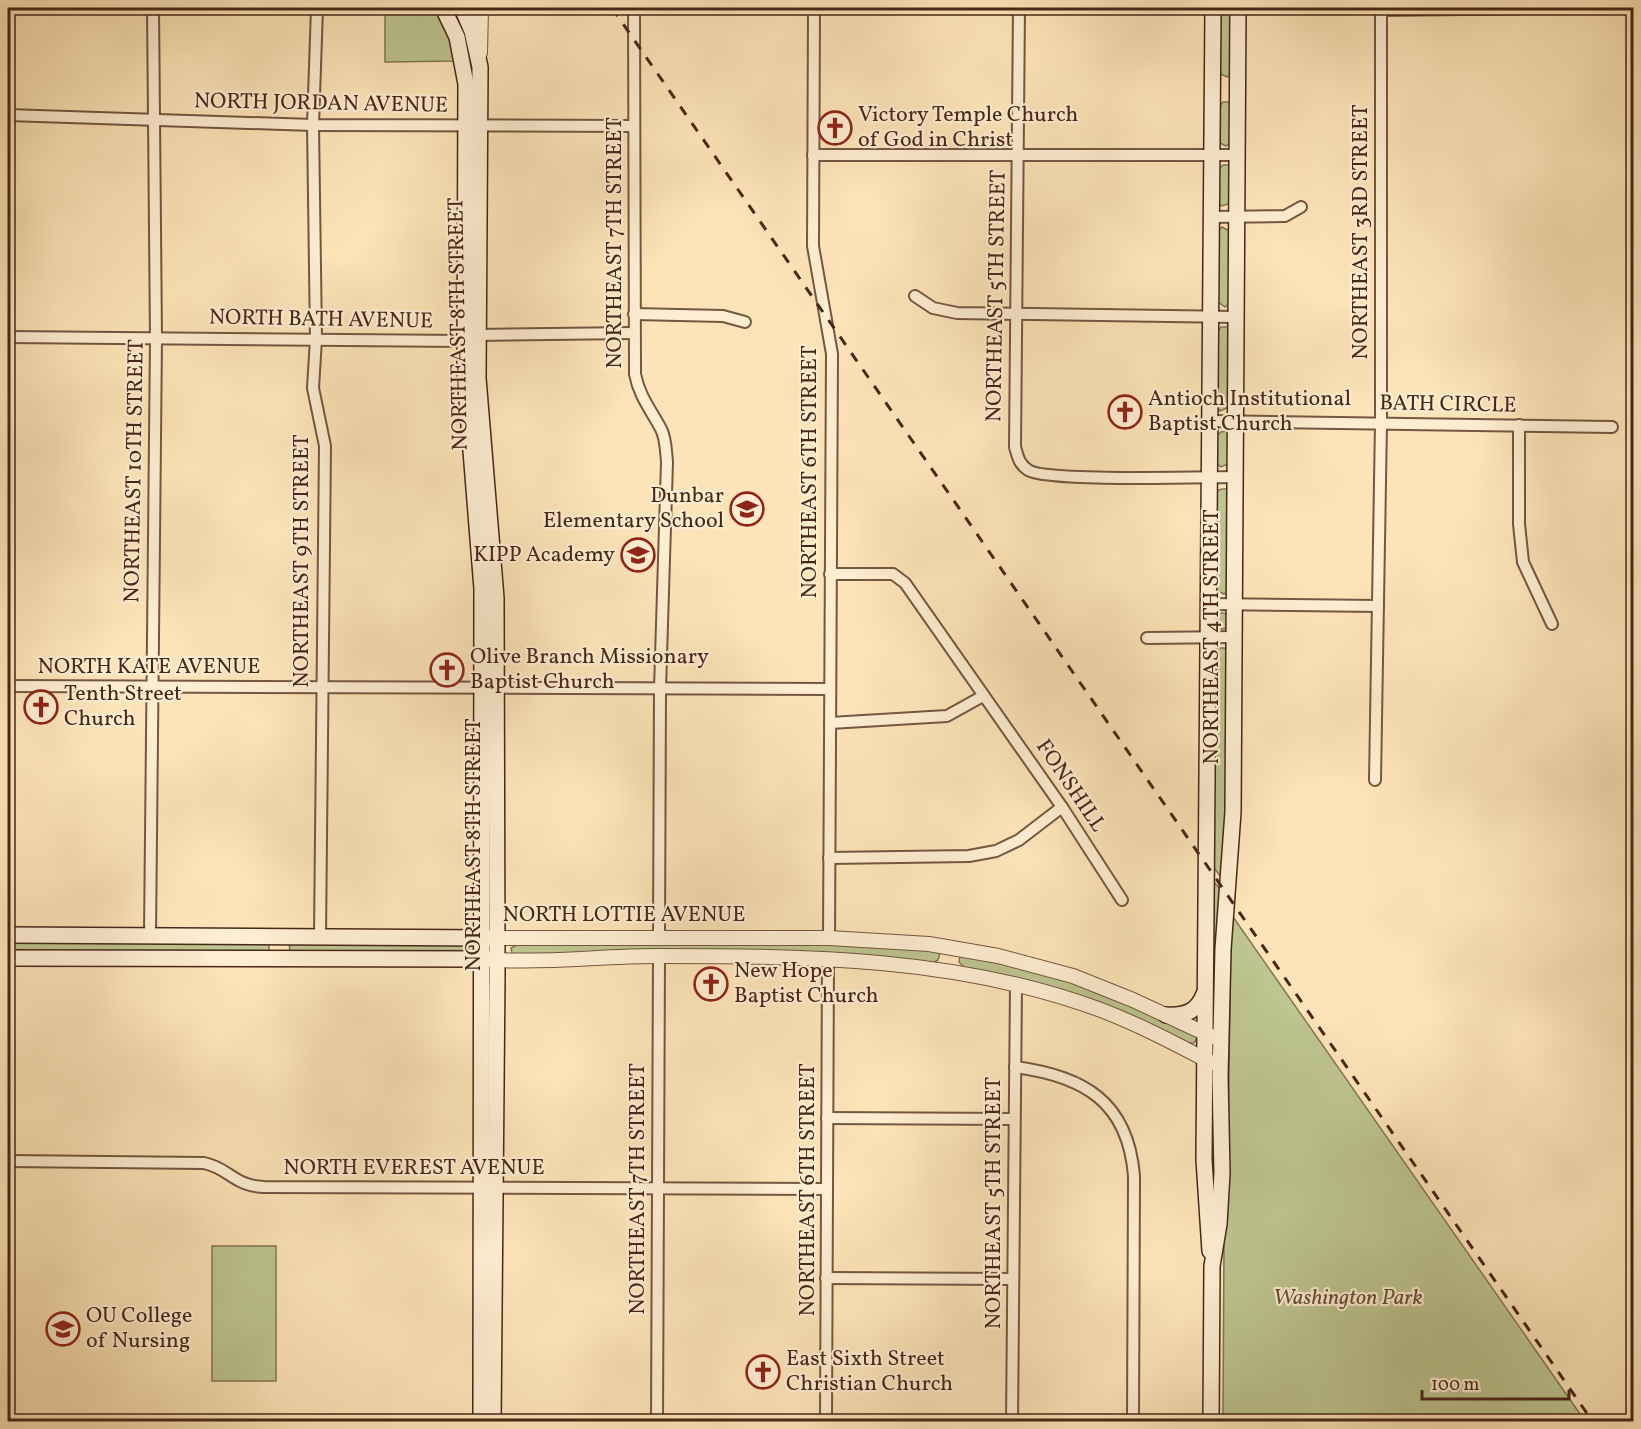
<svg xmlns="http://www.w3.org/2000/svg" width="1641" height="1429" font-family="Vollkorn,serif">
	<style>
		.green { fill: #bdc590; stroke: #827654; stroke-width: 1.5 }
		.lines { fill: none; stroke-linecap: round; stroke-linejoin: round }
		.minor-casing { stroke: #755641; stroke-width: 14 }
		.tertiary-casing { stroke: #755641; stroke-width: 16 }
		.secondary-casing { stroke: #482619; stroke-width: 18 }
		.minor { stroke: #feedd1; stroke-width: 10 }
		.tertiary { stroke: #feedd1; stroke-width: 14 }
		.secondary { stroke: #feedd1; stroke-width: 15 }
		.rail { stroke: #482619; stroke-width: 3; stroke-dasharray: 10 10; stroke-linecap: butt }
		.labels { text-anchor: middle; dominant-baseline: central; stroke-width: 4.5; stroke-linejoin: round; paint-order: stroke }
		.street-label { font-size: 22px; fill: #482619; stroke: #feedd1 }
		.poi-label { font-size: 22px; fill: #482619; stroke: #feedd1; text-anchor: start }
		.park-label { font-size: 22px; font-style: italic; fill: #654e37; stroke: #feedd1 }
	</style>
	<rect width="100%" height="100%" fill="#fde4b8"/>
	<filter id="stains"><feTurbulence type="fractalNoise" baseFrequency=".00333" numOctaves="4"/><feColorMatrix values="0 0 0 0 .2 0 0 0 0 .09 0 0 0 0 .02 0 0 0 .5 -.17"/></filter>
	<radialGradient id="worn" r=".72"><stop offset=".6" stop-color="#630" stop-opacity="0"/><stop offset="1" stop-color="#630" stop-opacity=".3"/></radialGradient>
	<g class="green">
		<polygon points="385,8 436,8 447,30 457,61 385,62"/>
		<polygon points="1219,8 1233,8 1232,72 1227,77 1219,73"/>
		<polygon points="1223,102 1229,102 1232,105 1232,141 1226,146 1218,142 1219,107"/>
		<polygon points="1223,165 1229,165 1232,170 1231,203 1222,206 1218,203 1218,170"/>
		<polygon points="1222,227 1231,232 1231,302 1225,307 1217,301 1217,232"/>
		<polygon points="1221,327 1227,327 1231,331 1231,406 1220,411 1217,407 1217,333"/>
		<polygon points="1228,431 1230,463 1221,467 1217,464 1216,436 1221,432"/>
		<polygon points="1222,489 1228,489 1229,590 1224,594 1216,590 1216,491"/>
		<circle cx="1222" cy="621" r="8"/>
		<polygon points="1218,648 1224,648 1229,652 1228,803 1222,878 1214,868 1215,653"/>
		<polygon points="1213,881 1221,890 1216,1031 1211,1027"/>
		<polygon points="1231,914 1585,1421 1223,1422 1224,1241 1228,1151"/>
		<polygon points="8,939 269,943 269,951 8,955"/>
		<polygon points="820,941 935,947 940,953 938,960 931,964 517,956 512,953 511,948 517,945"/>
		<polygon points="469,942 469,949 464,952 376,951 342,956 290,951 289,943"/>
		<polygon points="960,955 1064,976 1196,1034 1197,1038 1194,1043 1188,1043 1134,1016 1108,1006 966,969 959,962"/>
		<rect x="212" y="1246" width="64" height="135"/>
	</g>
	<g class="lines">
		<defs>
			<g id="minor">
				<polyline points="317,8 313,125 316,339 313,388 325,446 320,936"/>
				<path d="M 634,8 L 635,374 C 639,396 651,410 661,429 C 666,438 666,452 667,462 L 660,689 L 659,938"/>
				<polyline points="814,8 813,246 832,354 829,938"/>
				<path d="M 1019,8 L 1015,447 C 1018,457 1019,464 1028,470 C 1045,482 1205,477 1236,477"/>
				<polyline points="1381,10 1541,8"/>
				<polyline points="8,115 313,125 634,126"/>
				<polyline points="813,155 1237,155"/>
				<polyline points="1212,217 1285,216 1301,207"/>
				<polyline points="915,296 933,308 957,313 1236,317"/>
				<polyline points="634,314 723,316 745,322"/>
				<polyline points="8,337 464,341 477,335 633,333"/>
				<polyline points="1210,421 1612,427"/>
				<polyline points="1519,425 1519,524 1523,562 1552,624"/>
				<polyline points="830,574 893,574 905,583 1062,807 1122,900"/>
				<polyline points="1209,604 1378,606"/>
				<polyline points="1147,638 1235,637"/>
				<polyline points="8,686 830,689"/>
				<polyline points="830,723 947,716 983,696"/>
				<polyline points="1375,780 1381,423 1381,8"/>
				<polyline points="829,858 969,856 996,851 1019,840 1062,807"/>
				<polyline points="150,935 156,339 153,8"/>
				<path d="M 1015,1067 C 1083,1076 1128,1101 1134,1176 L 1133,1422"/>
				<polyline points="827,1118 1014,1119"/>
				<path d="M 8,1161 L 204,1163 C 229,1168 234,1186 264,1187 L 827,1189"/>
				<polyline points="826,1278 1013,1279"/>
				<polyline points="657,1422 659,956"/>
				<polyline points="826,1422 828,959"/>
				<polyline points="1012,1422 1016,984"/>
			</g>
			<g id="tertiary">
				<polyline points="480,53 481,8"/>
				<polyline points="497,938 829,938 929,944 998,956 1073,976 1133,1000 1213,1037"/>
				<path d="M 497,960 C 550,963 603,956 656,956 C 806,956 959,957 1101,1010 C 1140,1025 1176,1044 1212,1063"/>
			</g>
			<g id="secondary">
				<polyline points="443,8 457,37 466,84 465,375 482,589 481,1422"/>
				<polyline points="462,8 472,31 480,67 478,378 496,598 497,974 493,1422"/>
				<polyline points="8,935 491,938"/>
				<polyline points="8,958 490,959"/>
				<path d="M 1166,1015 C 1185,1016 1197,1012 1204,994"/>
				<polyline points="1210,1251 1204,1160 1213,8"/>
				<polyline points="1211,1422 1212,1266 1219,1224 1222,1173 1220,1077 1223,949 1233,812 1238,8"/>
			</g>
		</defs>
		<use href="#minor" class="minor-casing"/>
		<use href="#tertiary" class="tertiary-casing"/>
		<use href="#secondary" class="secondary-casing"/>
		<use href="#minor" class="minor"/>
		<use href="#tertiary" class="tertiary"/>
		<use href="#secondary" class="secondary"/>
		<polyline class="rail" points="612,8 1593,1422"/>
	</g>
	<defs>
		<symbol id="church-ring" viewBox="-11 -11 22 22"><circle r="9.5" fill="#feedd1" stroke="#8f2418" stroke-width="1.5"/><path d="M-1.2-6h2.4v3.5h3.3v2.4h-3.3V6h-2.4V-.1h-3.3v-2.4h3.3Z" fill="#8f2418"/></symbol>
		<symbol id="school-ring" viewBox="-11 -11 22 22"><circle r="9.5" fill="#feedd1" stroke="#8f2418" stroke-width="1.5"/><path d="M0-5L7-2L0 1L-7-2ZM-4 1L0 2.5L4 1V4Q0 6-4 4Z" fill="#8f2418"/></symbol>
		<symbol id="university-ring" viewBox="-11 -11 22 22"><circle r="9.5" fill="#feedd1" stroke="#8f2418" stroke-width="1.5"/><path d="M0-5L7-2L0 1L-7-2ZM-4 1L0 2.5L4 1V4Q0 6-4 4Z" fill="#8f2418"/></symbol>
	</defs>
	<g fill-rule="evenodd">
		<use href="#church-ring" x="816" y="109" width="38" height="38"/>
		<use href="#church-ring" x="1106" y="393" width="38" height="38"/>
		<use href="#school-ring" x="728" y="490" width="38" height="38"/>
		<use href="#school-ring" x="619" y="536" width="38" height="38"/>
		<use href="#church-ring" x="428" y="651" width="38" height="38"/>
		<use href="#church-ring" x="22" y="688" width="38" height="38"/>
		<use href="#church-ring" x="692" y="965" width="38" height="38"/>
		<use href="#university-ring" x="44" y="1310" width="38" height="38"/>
		<use href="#church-ring" x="744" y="1353" width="38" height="38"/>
	</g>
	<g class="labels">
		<g class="street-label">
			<text transform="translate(321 104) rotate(1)">NORTH JORDAN AVENUE</text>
			<text transform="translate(1361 232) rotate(-90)">NORTHEAST 3RD STREET</text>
			<text transform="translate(615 243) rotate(-90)">NORTHEAST 7TH STREET</text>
			<text transform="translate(997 296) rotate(-89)">NORTHEAST 5TH STREET</text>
			<text transform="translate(321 320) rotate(1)">NORTH BATH AVENUE</text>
			<text transform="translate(459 324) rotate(-91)">NORTHEAST 8TH STREET</text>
			<text transform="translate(1448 405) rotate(1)">BATH CIRCLE</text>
			<text transform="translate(135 471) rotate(-89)">NORTHEAST 10TH STREET</text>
			<text transform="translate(810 472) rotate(-90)">NORTHEAST 6TH STREET</text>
			<text transform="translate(302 561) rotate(-90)">NORTHEAST 9TH STREET</text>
			<text transform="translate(1212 637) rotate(-90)">NORTHEAST 4TH STREET</text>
			<text x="149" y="667">NORTH KATE AVENUE</text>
			<text transform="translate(1070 786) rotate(56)">FONSHILL</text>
			<text transform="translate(474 845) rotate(-90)">NORTHEAST 8TH STREET</text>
			<text x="624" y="915">NORTH LOTTIE AVENUE</text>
			<text x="414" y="1168">NORTH EVEREST AVENUE</text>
			<text transform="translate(638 1189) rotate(-90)">NORTHEAST 7TH STREET</text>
			<text transform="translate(808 1190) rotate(-90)">NORTHEAST 6TH STREET</text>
			<text transform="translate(994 1203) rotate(-90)">NORTHEAST 5TH STREET</text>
		</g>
		<g class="poi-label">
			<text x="858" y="115">Victory Temple Church<tspan x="858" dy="25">of God in Christ</tspan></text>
			<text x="1148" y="399">Antioch Institutional<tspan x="1148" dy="25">Baptist Church</tspan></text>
			<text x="724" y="496" text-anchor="end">Dunbar<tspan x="724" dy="25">Elementary School</tspan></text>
			<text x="615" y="555" text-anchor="end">KIPP Academy</text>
			<text x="470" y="657">Olive Branch Missionary<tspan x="470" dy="25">Baptist Church</tspan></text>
			<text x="64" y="694">Tenth Street<tspan x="64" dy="25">Church</tspan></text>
			<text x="734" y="971">New Hope<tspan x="734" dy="25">Baptist Church</tspan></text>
			<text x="86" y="1316">OU College<tspan x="86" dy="25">of Nursing</tspan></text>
			<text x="786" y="1359">East Sixth Street<tspan x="786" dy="25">Christian Church</tspan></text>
		</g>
		<g class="park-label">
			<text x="1348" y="1298">Washington Park</text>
		</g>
	</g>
	<rect width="1641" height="1429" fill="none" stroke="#fde4b8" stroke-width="30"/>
	<rect x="9" y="9" width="1623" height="1411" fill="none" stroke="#482619" stroke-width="3"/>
	<rect x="15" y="15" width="1611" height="1399" fill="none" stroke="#482619" stroke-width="1.5"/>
	<path d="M1422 1390v9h147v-9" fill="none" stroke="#482619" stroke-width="3"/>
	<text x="1431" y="1390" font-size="18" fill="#482619" stroke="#feedd1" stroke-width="4.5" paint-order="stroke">100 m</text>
	<rect width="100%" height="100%" filter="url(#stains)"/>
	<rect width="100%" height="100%" fill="url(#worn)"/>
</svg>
